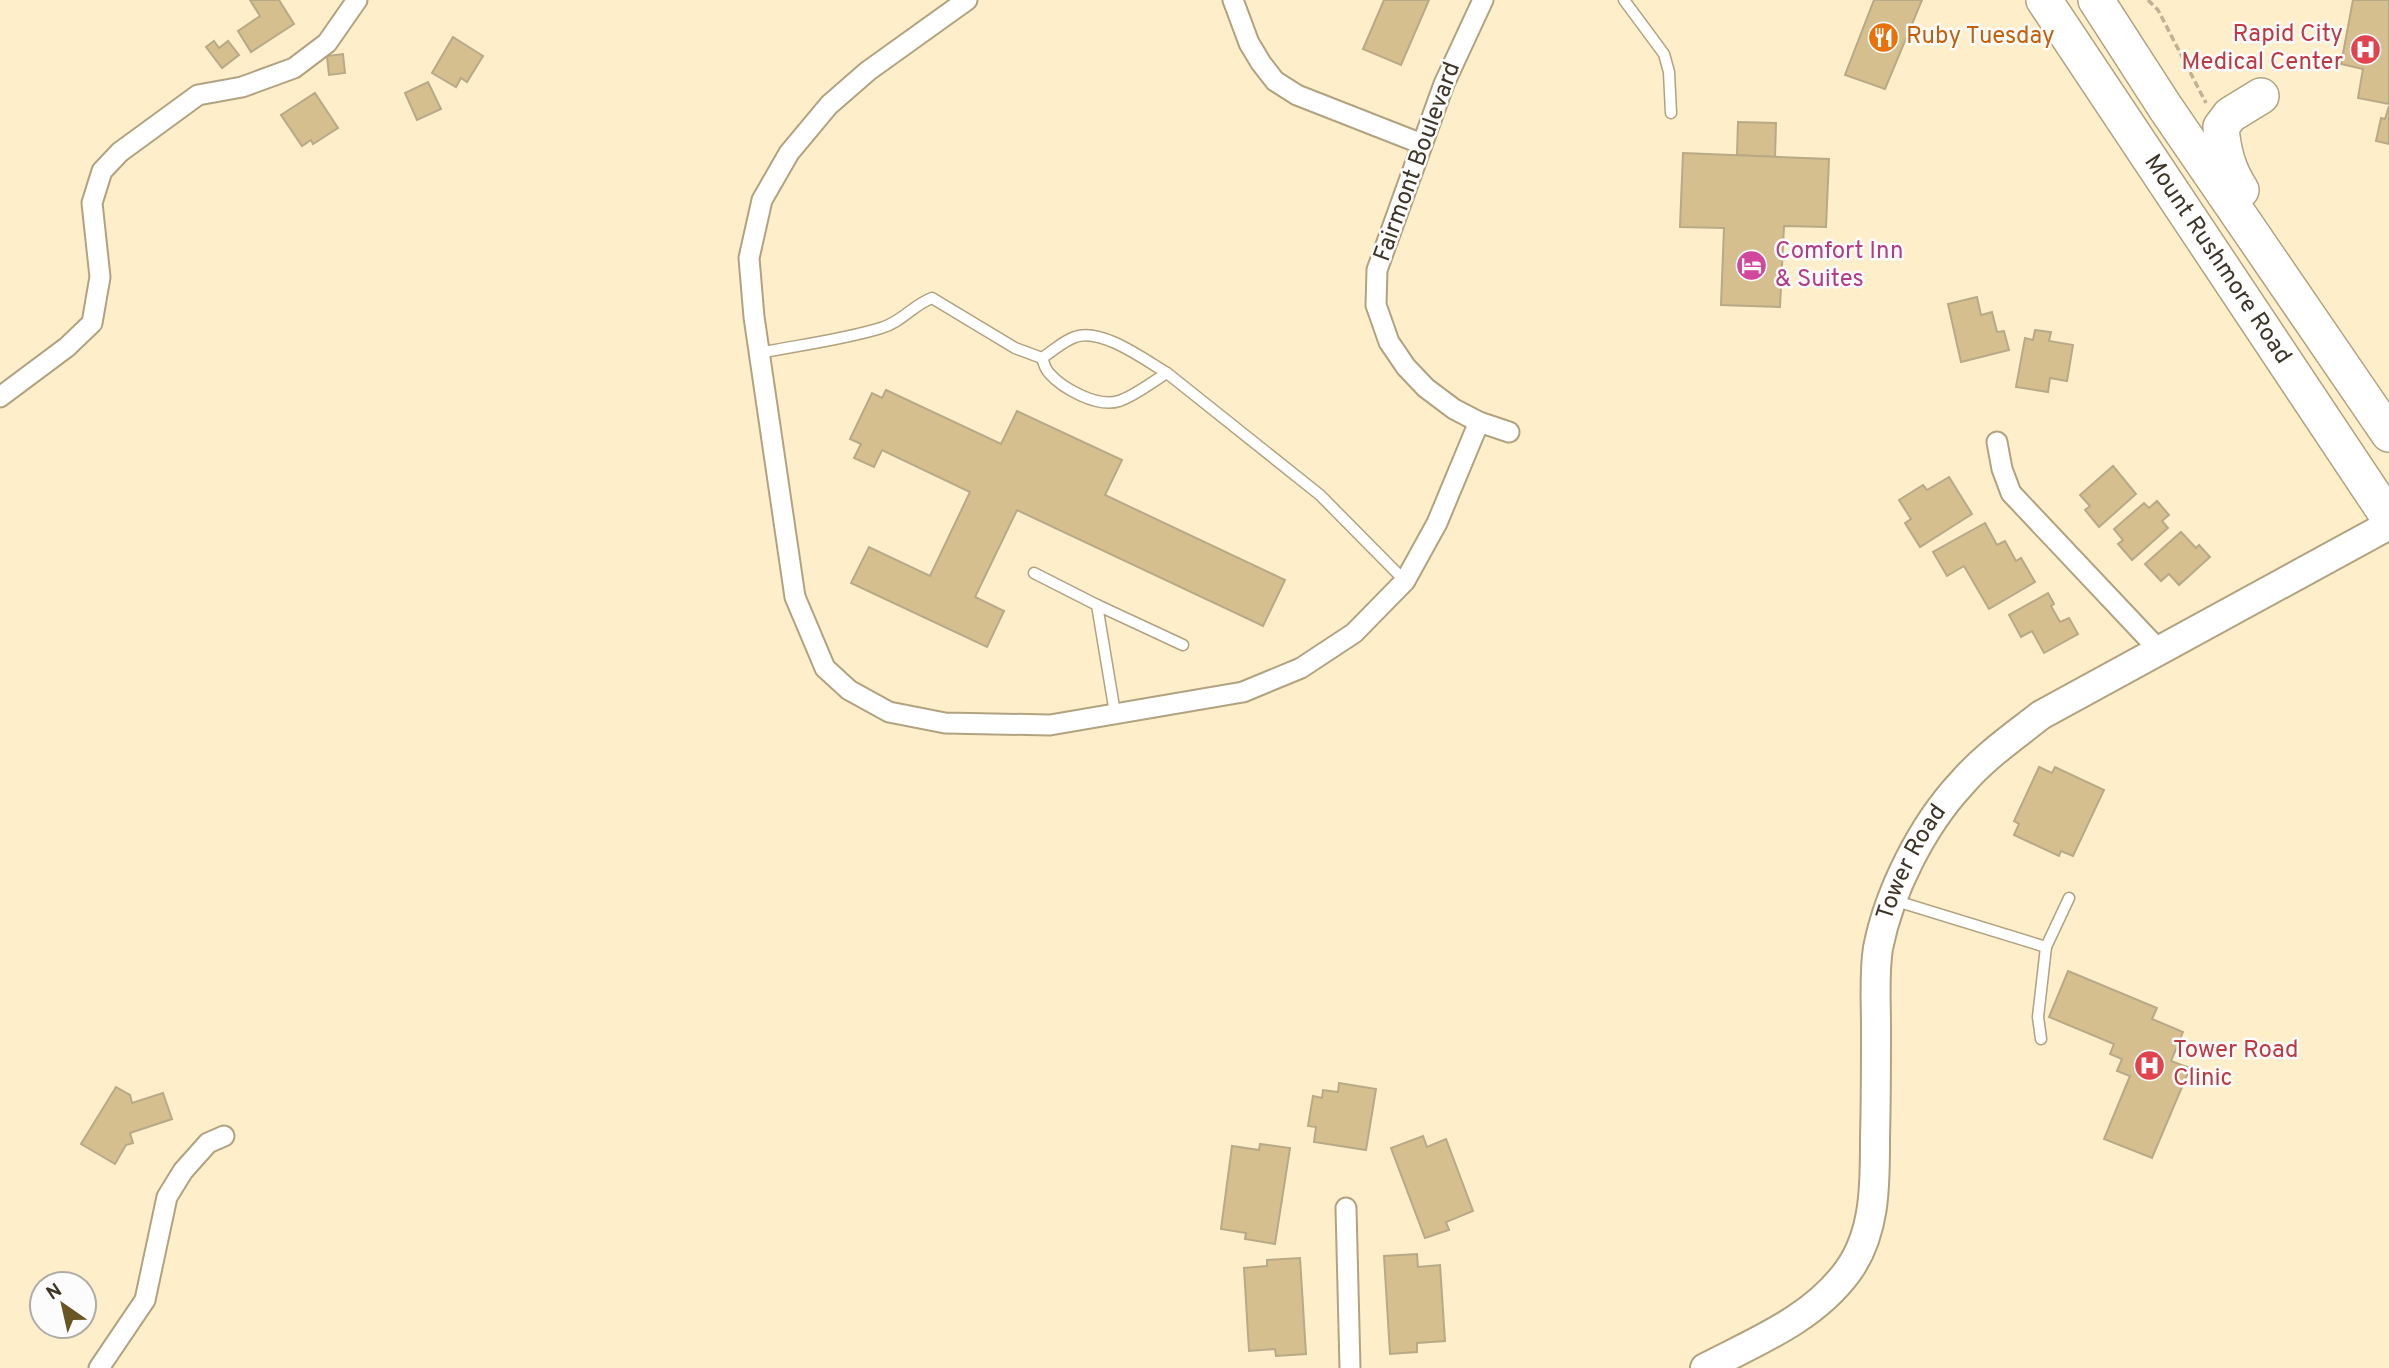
<svg xmlns="http://www.w3.org/2000/svg" width="2389" height="1368" font-family="Overpass,sans-serif">
	<style>
		.building { fill: #d6bf8e; stroke: #b8a987; stroke-width: 2 }
		.lines { fill: none; stroke-linecap: round; stroke-linejoin: round }
		.lane-casing { stroke: #b1a280; stroke-width: 13 }
		.street-casing { stroke: #b1a280; stroke-width: 23 }
		.secondary-casing { stroke: #b1a280; stroke-width: 32 }
		.highway-casing { stroke: #b1a280; stroke-width: 38 }
		.path { stroke: #bfb295; stroke-width: 3.5; stroke-dasharray: 7 3.5; stroke-linecap: butt }
		.lane { stroke: #fff; stroke-width: 10 }
		.street { stroke: #fff; stroke-width: 19 }
		.secondary { stroke: #fff; stroke-width: 28 }
		.highway { stroke: #fff; stroke-width: 35 }
		.labels { text-anchor: middle; dominant-baseline: central; stroke-width: 5; stroke-linejoin: round; paint-order: stroke }
		.health-label { font-size: 24px; fill: #be3a42; stroke: #fcfcfc; text-anchor: end }
		.food-label { font-size: 24px; fill: #c56008; stroke: #fcfcfc; text-anchor: start }
		.street-label { font-size: 24px; fill: #3d3628; stroke: #fcfcfc }
		.hotel-label { font-size: 24px; fill: #b23c85; stroke: #fcfcfc; text-anchor: start }
	</style>
	<rect width="100%" height="100%" fill="#feeeca"/>
	<g class="building">
		<polygon points="250,0 279,0 294,24 251,52 238,31 260,16"/>
		<polygon points="1384,0 1429,0 1401,65 1363,49"/>
		<polygon points="1874,0 1922,0 1885,89 1845,75"/>
		<polygon points="2353,0 2389,0 2389,104 2358,98 2363,69 2341,64"/>
		<polygon points="453,37 483,56 467,82 461,78 456,87 432,73"/>
		<polygon points="214,41 219,48 228,41 239,55 222,68 206,47"/>
		<polygon points="343,54 345,73 329,75 327,56"/>
		<polygon points="428,82 441,109 417,120 405,93"/>
		<polygon points="315,93 338,128 313,144 311,140 302,146 281,115"/>
		<polygon points="2389,106 2389,144 2376,141 2381,118 2385,119"/>
		<polygon points="1738,122 1776,123 1775,157 1737,155"/>
		<polygon points="1683,153 1829,159 1826,227 1784,226 1780,307 1721,305 1724,228 1680,227"/>
		<polygon points="1977,297 1981,315 1992,312 1997,332 2004,331 2009,350 1961,362 1948,304"/>
		<polygon points="2035,330 2051,332 2049,341 2073,345 2067,381 2050,378 2048,392 2016,387 2025,338 2033,340"/>
		<polygon points="886,390 1001,444 1017,411 1122,460 1105,495 1285,580 1263,626 1017,510 975,597 1004,611 987,647 851,583 869,547 930,576 970,492 882,450 874,467 854,458 861,444 850,439 872,393 882,398"/>
		<polygon points="2113,466 2136,494 2099,527 2085,510 2090,506 2080,495"/>
		<polygon points="1949,477 1972,514 1920,547 1905,523 1911,519 1899,500 1923,485 1927,490"/>
		<polygon points="2157,501 2169,515 2162,521 2168,528 2132,560 2118,544 2123,540 2114,529 2144,503 2149,508"/>
		<polygon points="1985,523 1997,545 2005,541 2016,561 2021,558 2035,582 1989,609 1964,566 1947,576 1933,552"/>
		<polygon points="2181,532 2196,548 2199,545 2210,557 2179,585 2169,574 2161,581 2145,564"/>
		<polygon points="2048,593 2054,604 2051,606 2060,622 2069,618 2078,634 2044,653 2032,631 2021,637 2009,615"/>
		<polygon points="2039,767 2052,773 2055,767 2104,790 2073,856 2061,851 2059,856 2014,835 2019,824 2014,821"/>
		<polygon points="2068,971 2157,1008 2152,1019 2183,1032 2171,1061 2190,1068 2152,1158 2104,1139 2130,1076 2117,1071 2122,1059 2110,1054 2114,1044 2049,1017"/>
		<polygon points="1339,1083 1376,1089 1366,1150 1314,1142 1316,1127 1308,1126 1313,1096 1322,1098 1323,1090 1338,1092"/>
		<polygon points="116,1087 130,1095 132,1103 163,1093 172,1119 130,1133 133,1143 126,1145 115,1164 81,1144"/>
		<polygon points="1423,1136 1427,1147 1446,1139 1473,1211 1446,1222 1449,1230 1425,1238 1391,1148"/>
		<polygon points="1260,1144 1290,1148 1275,1244 1245,1239 1246,1233 1221,1229 1232,1146 1259,1150"/>
		<polygon points="1417,1254 1418,1267 1440,1265 1445,1341 1417,1343 1417,1352 1390,1354 1384,1256"/>
		<polygon points="1300,1258 1306,1354 1276,1356 1275,1349 1249,1351 1244,1268 1267,1266 1267,1260"/>
	</g>
	<g class="lines">
		<defs>
			<g id="lane">
				<polyline points="1624,0 1664,54 1669,72 1671,113"/>
				<path d="M 759,353 C 799,345 842,340 881,328 C 902,322 913,305 932,298 L 1015,348 L 1042,358 C 1044,363 1045,369 1049,373 C 1063,389 1098,408 1119,401 C 1135,396 1152,382 1167,373 L 1320,495 L 1405,581"/>
				<path d="M 1042,358 C 1053,351 1063,341 1075,337 C 1101,327 1145,360 1167,373"/>
				<polyline points="1034,573 1097,605 1115,713"/>
				<polyline points="1097,605 1183,645"/>
				<polyline points="1893,900 2046,947"/>
				<polyline points="2041,1039 2038,1017 2046,947 2069,898"/>
			</g>
			<g id="street">
				<polyline points="967,0 868,71 829,105 789,153 762,200 749,258 754,317 795,597 825,668 849,690 889,712 945,723 1050,725 1243,692 1301,668 1354,633 1405,581 1437,523 1479,422"/>
				<polyline points="1233,0 1249,43 1261,63 1275,81 1297,95 1422,144"/>
				<polyline points="1483,0 1444,84 1377,270 1376,305 1389,342 1406,367 1426,388 1454,409 1479,422 1509,432"/>
				<polyline points="0,397 67,347 92,323 100,277 92,203 102,171 120,152 198,95 242,87 294,68 327,43 357,0"/>
				<polyline points="1997,442 2002,469 2011,493 2159,650"/>
				<polyline points="1346,1208 1350,1368"/>
				<polyline points="99,1368 145,1300 167,1197 183,1171 208,1143 224,1136"/>
			</g>
			<g id="secondary">
				<path id="s1" d="M 1705,1368 C 1757,1341 1813,1319 1848,1271 C 1876,1232 1875,1183 1875,1138 C 1876,1101 1876,1064 1876,1027 C 1876,1001 1874,973 1878,948 C 1889,892 1922,826 1961,784 C 1984,757 2013,737 2041,715 L 2389,525"/>
			</g>
			<g id="highway">
				<path id="s2" d="M 2044,0 L 2389,518"/>
				<polyline points="2096,0 2165,107 2389,434"/>
				<path d="M 2241,190 C 2228,170 2223,151 2221,127 L 2230,115 L 2261,96"/>
			</g>
		</defs>
		<use href="#lane" class="lane-casing"/>
		<use href="#street" class="street-casing"/>
		<use href="#secondary" class="secondary-casing"/>
		<use href="#highway" class="highway-casing"/>
		<polyline class="path" points="2148,0 2158,10 2206,103"/>
		<use href="#lane" class="lane"/>
		<use href="#street" class="street"/>
		<use href="#secondary" class="secondary"/>
		<use href="#highway" class="highway"/>
	</g>
	<defs>
		<symbol id="restaurant-disc" viewBox="-11 -11 22 22"><circle r="9.5" fill="#e8710a" stroke="#fcfcfc"/><path d="M-5-6h1v4h1v-4h1v4h1v-4h1v5L-1.5 .5V6h-2V.5L-5-1ZM5-6V6H3V1.5H1.5Q1.5-4 5-6Z" fill="#fff"/></symbol>
		<symbol id="hospital-disc" viewBox="-11 -11 22 22"><circle r="9.5" fill="#e0444e" stroke="#fcfcfc"/><path d="M-5-5h3v3.5h4V-5h3V5h-3V1.5h-4V5h-3Z" fill="#fff"/></symbol>
		<symbol id="hotel-disc" viewBox="-11 -11 22 22"><circle r="9.5" fill="#d1479c" stroke="#fcfcfc"/><path d="M-6-4.5h1.5V1H6V5H4.5V3h-9V5H-6ZM-4 0a1.8 1.8 0 1 1 3.6 0ZM.5 0V-2.5h3Q6-2.5 6 0Z" fill="#fff"/></symbol>
	</defs>
	<g fill-rule="evenodd">
		<use href="#restaurant-disc" x="1866" y="20" width="35" height="35"/>
		<use href="#hospital-disc" x="2348" y="32" width="35" height="35"/>
		<use href="#hotel-disc" x="1734" y="248" width="35" height="35"/>
		<use href="#hospital-disc" x="2132" y="1048" width="35" height="35"/>
	</g>
	<g class="labels">
		<g class="health-label">
			<text x="2343" y="35">Rapid City<tspan x="2343" dy="28">Medical Center</tspan></text>
			<text x="2173" y="1051" text-anchor="start">Tower Road<tspan x="2173" dy="28">Clinic</tspan></text>
		</g>
		<g class="food-label">
			<text x="1906" y="37">Ruby Tuesday</text>
		</g>
		<g class="street-label">
			<text transform="translate(1418 162) rotate(-70)">Fairmont Boulevard</text>
			<text stroke="none"><textPath href="#s2" startOffset="312">Mount Rushmore Road</textPath></text>
			<text stroke="none"><textPath href="#s1" startOffset="595">Tower Road</textPath></text>
		</g>
		<g class="hotel-label">
			<text x="1775" y="252">Comfort Inn<tspan x="1775" dy="28">&amp; Suites</tspan></text>
		</g>
	</g>
	<g transform="translate(63 1305) rotate(326)"><circle r="33" fill="#fcfcfc" stroke="#b0ada7" stroke-width="2"/>
	<path d="M0-5L12 26L0 18L-12 26Z" fill="#6a5524"/>
	<text y="-10" font-size="19" font-weight="bold" text-anchor="middle" fill="#3d3628">N</text>
	</g>
</svg>
